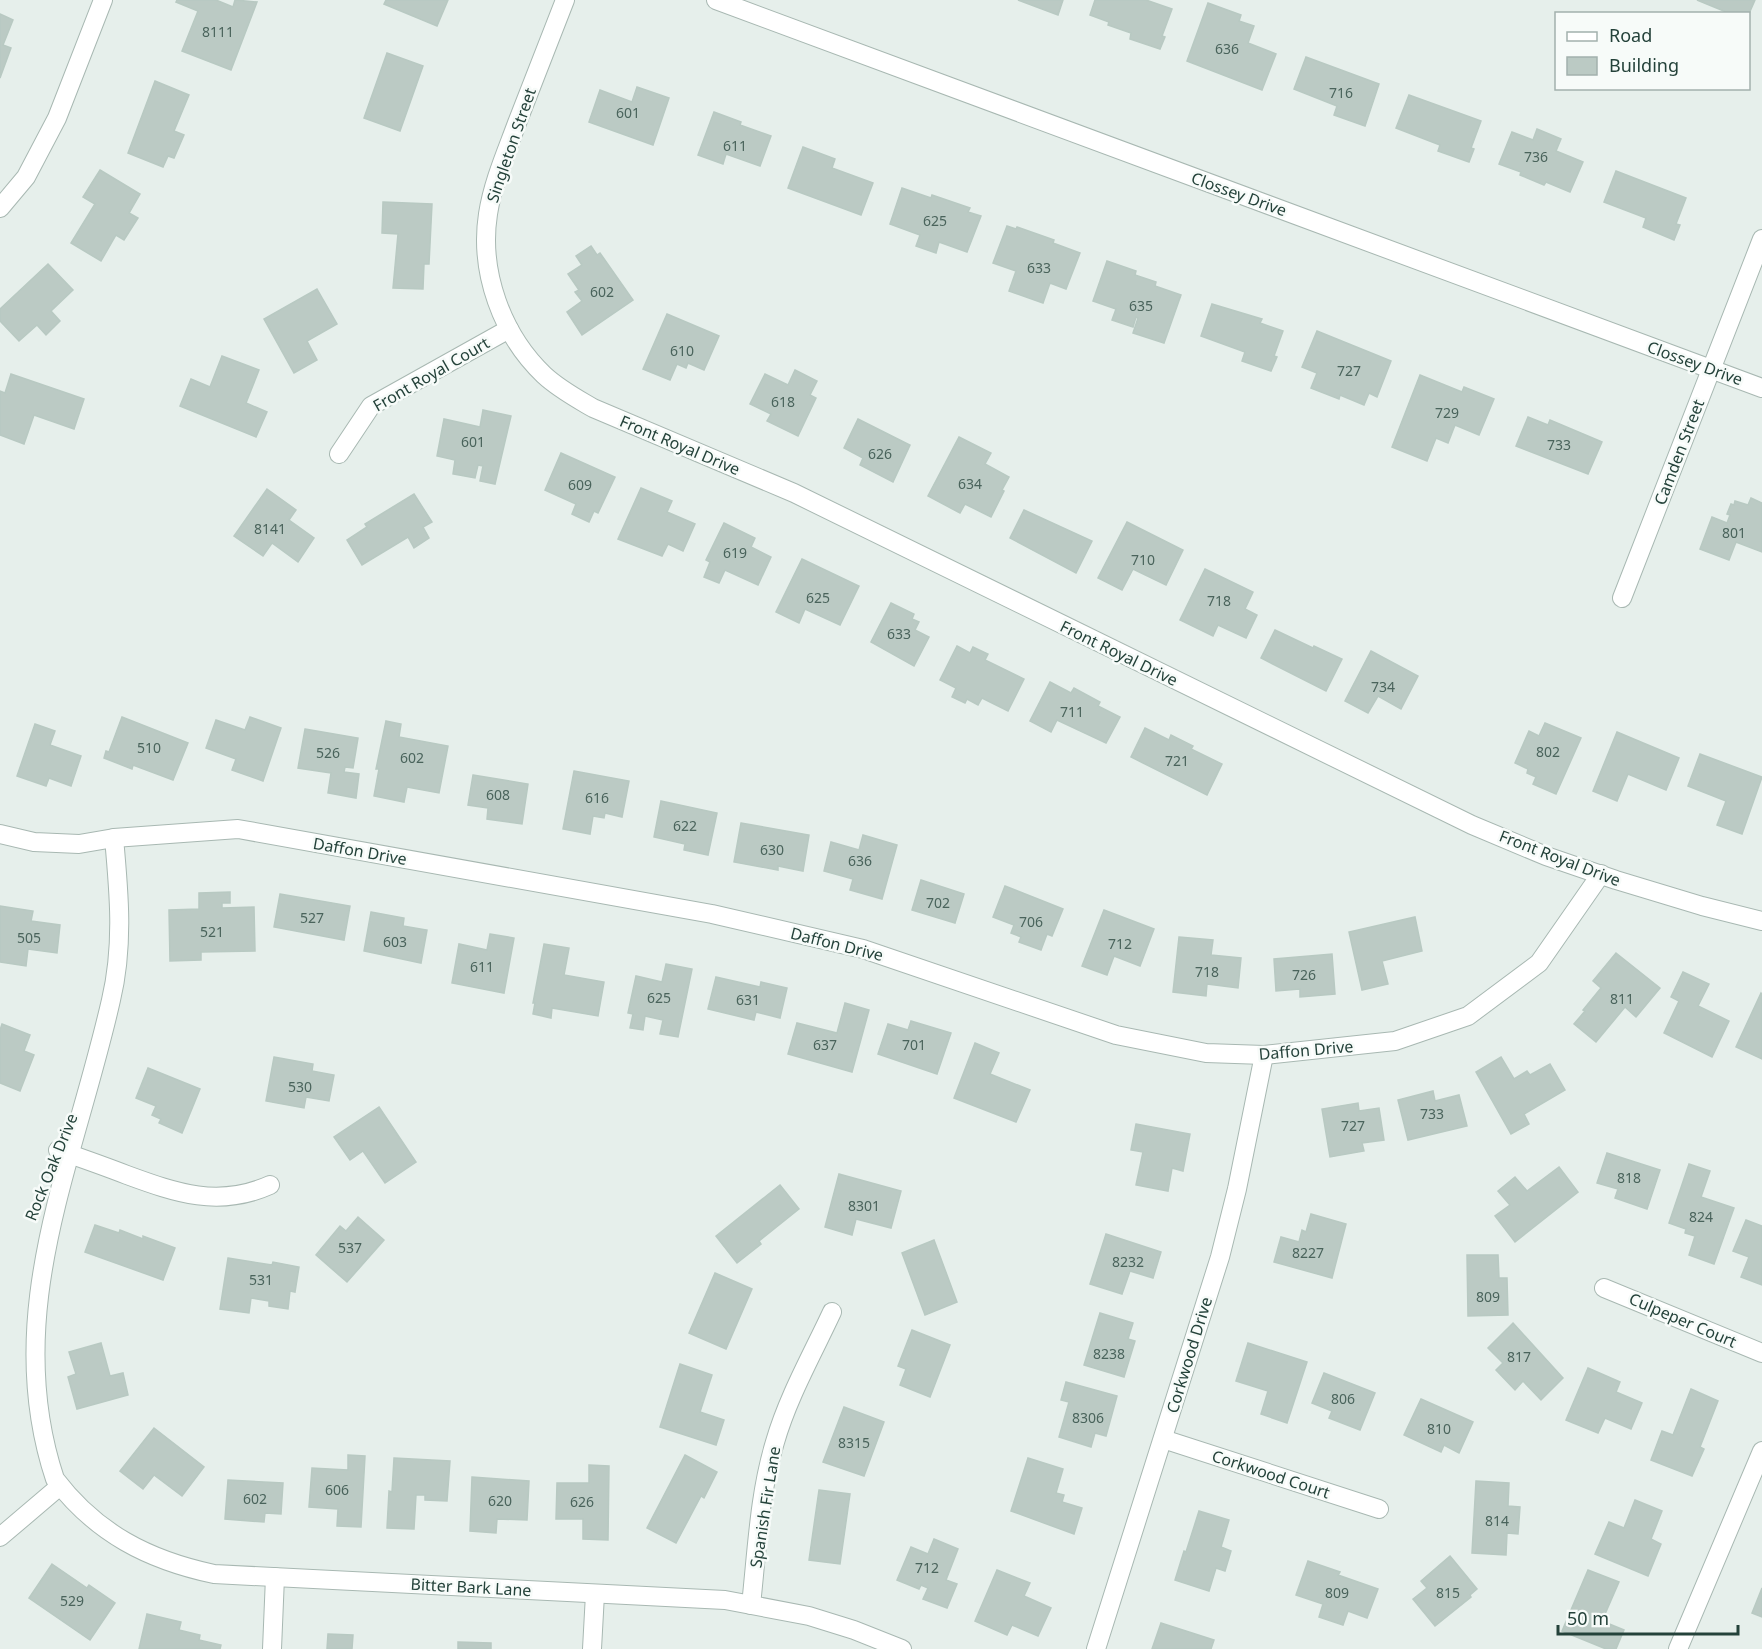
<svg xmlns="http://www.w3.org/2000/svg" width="1762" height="1649" font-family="'Noto Sans',sans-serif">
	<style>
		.building { fill: #bbcac4; stroke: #b8c9c2; stroke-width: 1.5 }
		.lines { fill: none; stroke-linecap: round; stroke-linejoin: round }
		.minor-casing { stroke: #a8b8b2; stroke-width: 20 }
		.minor { stroke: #fff; stroke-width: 18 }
		.labels { text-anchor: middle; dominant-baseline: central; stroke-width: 5; stroke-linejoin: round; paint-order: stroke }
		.number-label { font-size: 14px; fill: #4a645c }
		.street-label { font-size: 16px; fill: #24423a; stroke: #f7fbf9 }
	</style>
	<rect width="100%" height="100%" fill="#e6efeb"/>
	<g class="building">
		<polygon points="177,0 216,0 233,7 235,0 257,2 231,70 182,51 198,11 176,2"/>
		<polygon points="386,0 448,0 437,26 384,4"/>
		<polygon points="1018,0 1063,0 1058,15"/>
		<polygon points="1095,0 1146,0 1172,9 1162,36 1165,37 1160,49 1130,39 1131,33 1108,25 1109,22 1090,15"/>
		<polygon points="1697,0 1755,0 1748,16 1748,14 1731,14"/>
		<polygon points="1208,3 1241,15 1239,21 1254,26 1248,43 1276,54 1262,90 1187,61"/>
		<polygon points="0,14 13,20 3,45 11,48 0,78"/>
		<polygon points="387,53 423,66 400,131 364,118"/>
		<polygon points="1306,57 1379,84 1365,126 1334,115 1337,106 1294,89"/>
		<polygon points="155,81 189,95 174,131 184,135 174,158 168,156 163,167 128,153"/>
		<polygon points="637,87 669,98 653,145 589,122 600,90 632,102"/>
		<polygon points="1409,95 1481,121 1471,148 1474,149 1469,162 1438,151 1440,145 1396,128"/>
		<polygon points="714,112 741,122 740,125 771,136 760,166 726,154 723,164 698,155"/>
		<polygon points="1537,129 1561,139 1556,151 1583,162 1570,192 1546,182 1544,185 1520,175 1521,172 1499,164 1512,132 1533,140"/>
		<polygon points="803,147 835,159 832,168 873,183 861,215 788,188"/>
		<polygon points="100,170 140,194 129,213 138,218 124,240 116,235 101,261 71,243 95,204 83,197"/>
		<polygon points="1616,171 1686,198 1676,224 1680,225 1674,240 1643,227 1646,218 1604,202"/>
		<polygon points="902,188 931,198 932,195 970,208 968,212 981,216 967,252 939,242 936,253 916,246 920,235 890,224"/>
		<polygon points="383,202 432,204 429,264 424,264 423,289 393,288 398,234 382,233"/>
		<polygon points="1007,226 1016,229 1017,227 1054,240 1053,243 1080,253 1066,289 1050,283 1043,303 1009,291 1016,271 993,263"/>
		<polygon points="591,246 597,255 600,253 633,300 582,335 567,312 582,301 575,292 579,290 568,274 582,265 576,256"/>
		<polygon points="1107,261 1136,271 1135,275 1156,282 1155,286 1181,295 1164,343 1133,333 1138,318 1136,317 1133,327 1112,320 1116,309 1093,301"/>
		<polygon points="48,264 73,290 51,311 60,321 46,335 37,325 19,341 0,321 0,309"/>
		<polygon points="317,289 337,324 307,341 317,360 294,373 264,319"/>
		<polygon points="1212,304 1262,319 1260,323 1283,331 1274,356 1277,357 1271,371 1242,361 1245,352 1201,336"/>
		<polygon points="667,314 719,336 704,370 688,363 686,368 677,364 670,380 643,369"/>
		<polygon points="1317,331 1391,361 1377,397 1369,393 1364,405 1340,395 1339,399 1311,388 1317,373 1302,367"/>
		<polygon points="222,356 259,370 246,403 267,412 256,437 180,406 191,379 210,387"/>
		<polygon points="795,370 817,381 810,395 816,398 798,436 767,421 771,414 750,404 765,374 788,385"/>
		<polygon points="11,374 84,399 74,429 34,415 24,444 0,435 0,391 5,393"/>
		<polygon points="1420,375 1462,392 1464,387 1494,399 1479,435 1455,425 1448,443 1436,438 1427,461 1392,447"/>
		<polygon points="483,410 511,416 495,484 480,481 483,466 478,465 475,478 453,474 455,460 437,456 444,419 480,427"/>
		<polygon points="1528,417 1548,425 1550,420 1602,442 1588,474 1516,446"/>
		<polygon points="858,419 910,445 893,482 860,465 863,458 844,448"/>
		<polygon points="959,437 991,453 985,464 1009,477 1002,490 1004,491 991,517 965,504 960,513 928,496"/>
		<polygon points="561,453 615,477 598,513 594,511 589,522 572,514 576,504 545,490"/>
		<polygon points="641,488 672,501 667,512 695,524 683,551 668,544 662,556 618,539"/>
		<polygon points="267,489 296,510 289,520 314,538 298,562 272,543 263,556 234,536"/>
		<polygon points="414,494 432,522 423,527 429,538 414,548 408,537 362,565 347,540 367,527 365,524"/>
		<polygon points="1751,498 1762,503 1762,552 1736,542 1729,560 1700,549 1712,517 1727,523 1730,515 1727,514 1731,504 1734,505 1735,501 1748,505"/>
		<polygon points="1024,510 1092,541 1076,573 1010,538"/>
		<polygon points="1127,522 1183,550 1166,585 1133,569 1122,590 1098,578"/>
		<polygon points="724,523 755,538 751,547 771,557 758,585 725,570 719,583 704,577 710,562 706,560"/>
		<polygon points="802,559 859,586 840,625 805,609 799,623 776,612"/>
		<polygon points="1205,569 1253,592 1245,609 1257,615 1246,638 1218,625 1213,636 1180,620"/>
		<polygon points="891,603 914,614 912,619 919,622 915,630 929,637 914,666 871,642"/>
		<polygon points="1275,630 1313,648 1314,646 1342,659 1326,691 1261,658"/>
		<polygon points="957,646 970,653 973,647 988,654 985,660 1024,679 1008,711 982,698 978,705 967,699 965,703 952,697 956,688 940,680"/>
		<polygon points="1371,651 1418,676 1401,709 1378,696 1368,713 1345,701"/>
		<polygon points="1050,682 1071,693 1074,688 1100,702 1098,706 1120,717 1106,743 1057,720 1051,732 1030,721"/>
		<polygon points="122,717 188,743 173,780 133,765 132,769 104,758 106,751 109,752"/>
		<polygon points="250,717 281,728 263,781 232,770 236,759 206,748 216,720 245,730"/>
		<polygon points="386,721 401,724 399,737 448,746 439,793 407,787 404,802 374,796 379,769 376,769"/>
		<polygon points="1545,723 1581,738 1556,794 1533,784 1536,777 1527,773 1528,769 1515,763 1529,731 1539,736"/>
		<polygon points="35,724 55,731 50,745 81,756 71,786 49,778 46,786 17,776"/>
		<polygon points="1145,728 1169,740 1171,735 1193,746 1191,749 1222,764 1207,795 1131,757"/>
		<polygon points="305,729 358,738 353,768 345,767 344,772 359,774 356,798 328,793 331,773 298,768"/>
		<polygon points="1617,732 1679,758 1666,790 1628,774 1617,801 1593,791"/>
		<polygon points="1700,754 1762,777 1742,834 1717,825 1726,801 1688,786"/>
		<polygon points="574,771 629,781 622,817 605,813 604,818 593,816 590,834 563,829"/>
		<polygon points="473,775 528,784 522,824 487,819 488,808 468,805"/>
		<polygon points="661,801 717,813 708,855 684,850 685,844 654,837"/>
		<polygon points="741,823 809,835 803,871 778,866 778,870 734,862"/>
		<polygon points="863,835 897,845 882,899 850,890 853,879 824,871 831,842 859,850"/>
		<polygon points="921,880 964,894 955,923 912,910"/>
		<polygon points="1005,886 1063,909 1052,936 1047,934 1041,950 1019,942 1021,937 1011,933 1014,925 993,917"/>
		<polygon points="230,892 230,903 222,903 222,908 254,907 255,951 201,952 201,960 170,961 169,910 199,909 199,893"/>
		<polygon points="280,894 350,906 344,940 274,927"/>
		<polygon points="0,906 33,911 31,921 60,925 57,953 28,949 26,966 0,962"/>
		<polygon points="1104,910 1154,929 1140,966 1114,956 1107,975 1082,966"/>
		<polygon points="371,912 404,918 403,926 427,930 421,963 364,951"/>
		<polygon points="1415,917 1422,951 1382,961 1388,984 1362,990 1349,932"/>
		<polygon points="490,934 514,938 504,993 452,983 459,944 487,950"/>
		<polygon points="1179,937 1213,940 1211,955 1241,958 1238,988 1207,984 1206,996 1173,992"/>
		<polygon points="544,944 569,948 564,975 604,982 598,1016 552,1008 551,1018 533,1014 535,1003 533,1003"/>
		<polygon points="1616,953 1660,988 1636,1017 1625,1007 1596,1042 1574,1024 1585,1011 1583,1010 1601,988 1593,981"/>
		<polygon points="1332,954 1335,994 1300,997 1300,989 1276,991 1274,959"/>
		<polygon points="666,964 692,969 678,1037 660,1034 663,1020 645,1016 643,1030 630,1028 633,1014 628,1013 636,976 662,982"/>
		<polygon points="1683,972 1709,984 1698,1006 1729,1021 1712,1057 1664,1033 1679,1001 1671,997"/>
		<polygon points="716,977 760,987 761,982 787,988 780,1018 756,1012 754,1020 708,1009"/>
		<polygon points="1761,993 1762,994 1762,1059 1736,1047"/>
		<polygon points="845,1003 869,1010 852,1072 788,1054 797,1023 837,1033"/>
		<polygon points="911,1021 951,1033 937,1074 878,1054 888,1024 908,1030"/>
		<polygon points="2,1024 30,1035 24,1051 34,1055 20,1091 0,1083 0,1030"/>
		<polygon points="975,1043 999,1053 990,1074 1030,1090 1016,1122 954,1098"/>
		<polygon points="274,1057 313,1064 312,1071 334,1075 329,1101 306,1097 304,1108 266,1101"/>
		<polygon points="1501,1057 1514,1079 1527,1071 1530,1075 1550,1064 1565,1090 1524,1114 1529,1124 1511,1134 1476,1072"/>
		<polygon points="148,1068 200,1089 182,1133 159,1123 161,1119 152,1115 156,1106 136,1098"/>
		<polygon points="1433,1091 1435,1101 1459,1095 1467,1126 1408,1140 1398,1100"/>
		<polygon points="1358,1103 1359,1111 1379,1108 1384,1140 1362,1143 1364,1151 1330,1157 1322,1109"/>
		<polygon points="379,1107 416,1162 385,1183 363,1151 350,1160 334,1137"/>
		<polygon points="1136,1124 1190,1134 1183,1171 1172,1168 1168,1191 1136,1185 1143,1152 1131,1150"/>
		<polygon points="1607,1153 1660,1170 1647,1209 1615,1198 1618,1189 1597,1183"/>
		<polygon points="1689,1164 1710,1171 1701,1197 1734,1208 1714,1264 1689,1255 1695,1236 1685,1233 1686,1229 1669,1223"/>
		<polygon points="1559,1167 1578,1192 1515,1242 1495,1216 1510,1205 1498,1191 1515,1177 1527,1191"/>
		<polygon points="839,1174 901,1191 891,1228 856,1219 852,1235 825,1227"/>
		<polygon points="780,1185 799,1209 759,1241 761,1244 737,1263 716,1236"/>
		<polygon points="1311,1214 1346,1224 1332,1278 1274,1262 1281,1237 1299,1242 1302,1230 1306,1232"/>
		<polygon points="358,1217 384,1240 347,1282 316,1255 340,1226 346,1231"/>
		<polygon points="1746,1220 1762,1226 1762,1285 1741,1277 1749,1257 1733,1251"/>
		<polygon points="95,1225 119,1233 120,1230 143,1239 143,1236 175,1248 163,1280 85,1252"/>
		<polygon points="1106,1234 1161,1252 1153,1278 1130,1271 1122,1294 1090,1284"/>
		<polygon points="934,1240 957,1302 925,1315 902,1253"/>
		<polygon points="1467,1255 1498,1255 1499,1278 1507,1278 1508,1315 1468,1316"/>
		<polygon points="228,1258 272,1265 273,1262 299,1267 295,1292 290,1291 288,1309 269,1306 269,1301 251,1298 249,1313 220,1309"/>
		<polygon points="715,1273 752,1289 726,1349 689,1333"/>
		<polygon points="1100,1313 1133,1323 1128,1339 1135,1341 1124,1377 1084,1365"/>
		<polygon points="1513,1323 1563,1378 1541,1400 1523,1381 1515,1390 1496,1370 1503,1363 1488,1348"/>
		<polygon points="912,1330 950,1345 930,1397 900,1385 906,1369 898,1366"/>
		<polygon points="101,1343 110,1376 123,1373 128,1395 77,1409 68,1377 76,1374 69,1352"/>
		<polygon points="1248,1343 1307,1362 1287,1423 1261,1414 1268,1391 1236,1381"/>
		<polygon points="680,1364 712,1375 700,1412 724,1420 716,1445 660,1427"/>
		<polygon points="1588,1368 1620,1382 1616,1392 1642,1403 1631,1429 1605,1418 1598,1433 1566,1420"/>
		<polygon points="1324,1373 1375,1393 1360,1430 1329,1418 1332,1411 1312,1403"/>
		<polygon points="1066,1382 1117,1396 1106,1436 1095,1433 1091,1447 1059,1437 1069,1402 1061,1400"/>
		<polygon points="1691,1389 1718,1401 1700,1447 1704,1449 1692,1476 1651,1460 1662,1431 1673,1435"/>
		<polygon points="1421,1399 1473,1422 1459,1453 1444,1445 1441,1452 1404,1435"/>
		<polygon points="844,1407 884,1422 864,1476 823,1462"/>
		<polygon points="154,1428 204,1467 182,1496 154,1475 143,1489 120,1471"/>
		<polygon points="348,1455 365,1456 361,1527 337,1526 338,1509 309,1507 312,1468 348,1470"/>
		<polygon points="685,1455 717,1472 704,1498 701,1496 676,1543 647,1528"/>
		<polygon points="394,1458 450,1461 447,1501 425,1500 425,1495 416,1495 414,1529 387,1528 389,1491 392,1492"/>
		<polygon points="1028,1458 1063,1469 1056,1493 1064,1495 1062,1502 1082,1508 1074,1534 1011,1511"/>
		<polygon points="589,1465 609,1466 608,1540 583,1539 583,1519 556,1519 557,1483 589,1483"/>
		<polygon points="472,1477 529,1481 527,1520 497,1519 496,1533 470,1531"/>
		<polygon points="228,1480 283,1483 281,1514 265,1513 264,1522 225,1519"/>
		<polygon points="1476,1481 1509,1483 1508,1506 1520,1507 1518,1534 1507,1533 1506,1555 1472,1553"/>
		<polygon points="819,1490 850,1494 840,1564 809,1560"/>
		<polygon points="1635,1500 1662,1511 1651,1539 1661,1544 1648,1576 1595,1554 1609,1522 1624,1528"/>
		<polygon points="1199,1511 1229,1520 1221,1547 1231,1551 1225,1571 1216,1568 1209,1591 1175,1580 1184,1551 1186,1552"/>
		<polygon points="934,1539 958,1549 946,1580 957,1584 947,1608 923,1599 928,1588 921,1585 919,1589 897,1580 911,1547 928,1554"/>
		<polygon points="1450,1556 1477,1589 1470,1595 1471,1597 1435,1626 1413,1599 1427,1588 1421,1581"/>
		<polygon points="1308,1561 1340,1572 1338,1575 1378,1589 1367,1618 1348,1611 1343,1625 1319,1617 1323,1604 1296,1595"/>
		<polygon points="52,1564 87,1588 89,1585 115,1603 90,1640 29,1598"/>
		<polygon points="997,1570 1030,1583 1024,1596 1051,1608 1038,1636 1012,1625 1007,1635 975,1621"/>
		<polygon points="1588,1570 1619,1582 1602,1621 1624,1630 1616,1649 1606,1649 1562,1631"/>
		<polygon points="1762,1588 1762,1617 1752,1613"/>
		<polygon points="147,1614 181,1622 179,1630 200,1635 199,1640 221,1645 220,1649 139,1649"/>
		<polygon points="1161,1623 1214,1640 1211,1649 1152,1649"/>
		<polygon points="328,1634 353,1635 352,1649 327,1649"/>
		<polygon points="458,1642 491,1643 491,1649 458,1649"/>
	</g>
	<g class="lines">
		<defs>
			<g id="minor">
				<path d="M 565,0 C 549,41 533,82 517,123 C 506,153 493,182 488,214 C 479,272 502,335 544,375 C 559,389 576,398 593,408 L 794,493 L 1472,825 L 1546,856 L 1616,880 L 1702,906 L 1762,921"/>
				<polyline points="716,0 1762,388"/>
				<polyline points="0,208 26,177 57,118 103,0"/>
				<polyline points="339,454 371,406 509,329"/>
				<polyline points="1622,598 1762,239"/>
				<polyline points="0,834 34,842 79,844 114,838 238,829 712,914 863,949 1116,1035 1206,1053 1264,1055 1395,1041 1468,1016 1539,963 1601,874"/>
				<path d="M 114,838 C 119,892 124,946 111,1000 C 74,1164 0,1314 55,1479 C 96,1533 148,1560 214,1574 L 725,1600 L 809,1616 L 854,1630 L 902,1649"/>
				<path d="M 58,1150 C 81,1158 104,1166 127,1175 C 176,1193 219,1208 270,1185"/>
				<polyline points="1604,1288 1762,1353"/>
				<polyline points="1163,1439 1379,1509"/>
				<polyline points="0,1537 60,1486"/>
				<path d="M 751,1605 C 757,1551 759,1494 775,1442 C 788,1397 812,1355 832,1312"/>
				<polyline points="272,1649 275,1577"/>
				<polyline points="592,1649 595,1594"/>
				<polyline points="1096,1649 1220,1257 1237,1189 1264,1055"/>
				<polyline points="1678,1649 1762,1451"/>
			</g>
		</defs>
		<use href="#minor" class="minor-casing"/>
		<use href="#minor" class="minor"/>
	</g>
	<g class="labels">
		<g class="number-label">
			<text x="218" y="31">8111</text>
			<text x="1227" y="48">636</text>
			<text x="1341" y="92">716</text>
			<text x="628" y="112">601</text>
			<text x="735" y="145">611</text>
			<text x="1536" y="156">736</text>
			<text x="935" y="220">625</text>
			<text x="1039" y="267">633</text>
			<text x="602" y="291">602</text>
			<text x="1141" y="305">635</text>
			<text x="682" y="350">610</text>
			<text x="1349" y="370">727</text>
			<text x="783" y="401">618</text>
			<text x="1447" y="412">729</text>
			<text x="473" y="441">601</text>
			<text x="1559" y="444">733</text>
			<text x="880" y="453">626</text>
			<text x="970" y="483">634</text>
			<text x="580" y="484">609</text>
			<text x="270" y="528">8141</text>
			<text x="1734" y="532">801</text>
			<text x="735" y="552">619</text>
			<text x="1143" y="559">710</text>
			<text x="818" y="597">625</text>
			<text x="1219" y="600">718</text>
			<text x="899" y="633">633</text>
			<text x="1383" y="686">734</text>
			<text x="1072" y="711">711</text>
			<text x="149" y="747">510</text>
			<text x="1548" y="751">802</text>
			<text x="328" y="752">526</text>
			<text x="412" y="757">602</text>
			<text x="1177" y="760">721</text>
			<text x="498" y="794">608</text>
			<text x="597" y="797">616</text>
			<text x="685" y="825">622</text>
			<text x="772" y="849">630</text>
			<text x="860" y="860">636</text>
			<text x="938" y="902">702</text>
			<text x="312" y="917">527</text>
			<text x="1031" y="921">706</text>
			<text x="212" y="931">521</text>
			<text x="29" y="937">505</text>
			<text x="395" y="941">603</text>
			<text x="1120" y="943">712</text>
			<text x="482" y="966">611</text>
			<text x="1207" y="971">718</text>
			<text x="1304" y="974">726</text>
			<text x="659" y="997">625</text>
			<text x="1622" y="998">811</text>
			<text x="748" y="999">631</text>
			<text x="825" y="1044">637</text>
			<text x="914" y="1044">701</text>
			<text x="300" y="1086">530</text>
			<text x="1432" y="1113">733</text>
			<text x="1353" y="1125">727</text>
			<text x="1629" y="1177">818</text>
			<text x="864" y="1205">8301</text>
			<text x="1701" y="1216">824</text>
			<text x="350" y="1247">537</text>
			<text x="1308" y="1252">8227</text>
			<text x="1128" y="1261">8232</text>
			<text x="261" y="1279">531</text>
			<text x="1488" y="1296">809</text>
			<text x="1109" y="1353">8238</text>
			<text x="1519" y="1356">817</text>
			<text x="1343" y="1398">806</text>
			<text x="1088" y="1417">8306</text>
			<text x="1439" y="1428">810</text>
			<text x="854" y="1442">8315</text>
			<text x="337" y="1489">606</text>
			<text x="255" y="1498">602</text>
			<text x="500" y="1500">620</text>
			<text x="582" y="1501">626</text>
			<text x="1497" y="1520">814</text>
			<text x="927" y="1567">712</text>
			<text x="1337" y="1592">809</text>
			<text x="1448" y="1592">815</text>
			<text x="72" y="1600">529</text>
		</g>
		<g class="street-label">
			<text transform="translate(511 145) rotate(-71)">Singleton Street</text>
			<text transform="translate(1239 194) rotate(20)">Clossey Drive</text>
			<text transform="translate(1695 363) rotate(20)">Clossey Drive</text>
			<text transform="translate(431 374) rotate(-30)">Front Royal Court</text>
			<text transform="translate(680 445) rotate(23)">Front Royal Drive</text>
			<text transform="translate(1679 452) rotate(-69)">Camden Street</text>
			<text transform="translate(1119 653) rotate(26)">Front Royal Drive</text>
			<text transform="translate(360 851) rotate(10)">Daffon Drive</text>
			<text transform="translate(1560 858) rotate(21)">Front Royal Drive</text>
			<text transform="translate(837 944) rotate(14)">Daffon Drive</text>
			<text transform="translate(1306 1050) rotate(-5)">Daffon Drive</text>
			<text transform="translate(51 1167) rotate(-68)">Rock Oak Drive</text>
			<text transform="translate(1683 1320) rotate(23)">Culpeper Court</text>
			<text transform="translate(1189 1355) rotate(-73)">Corkwood Drive</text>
			<text transform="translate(1271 1474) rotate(18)">Corkwood Court</text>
			<text transform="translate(765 1507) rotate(-81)">Spanish Fir Lane</text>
			<text transform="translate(471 1587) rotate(3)">Bitter Bark Lane</text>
		</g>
	</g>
	<rect x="1555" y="12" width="195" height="78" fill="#f7fbf9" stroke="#a3b1ad" stroke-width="1.5"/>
	<rect x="1567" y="32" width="30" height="9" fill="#ffffff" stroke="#a3b1ad" stroke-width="1.5"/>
	<text x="1609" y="42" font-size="18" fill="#24423a">Road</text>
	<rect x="1567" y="57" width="30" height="18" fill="#bbcac4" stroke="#a3b1ad" stroke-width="1.5"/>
	<text x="1609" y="72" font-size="18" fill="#24423a">Building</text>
	<path d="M1558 1625v9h180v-9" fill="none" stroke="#24423a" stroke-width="3"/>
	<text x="1567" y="1625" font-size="18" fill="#24423a" stroke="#f7fbf9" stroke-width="4.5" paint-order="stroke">50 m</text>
</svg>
